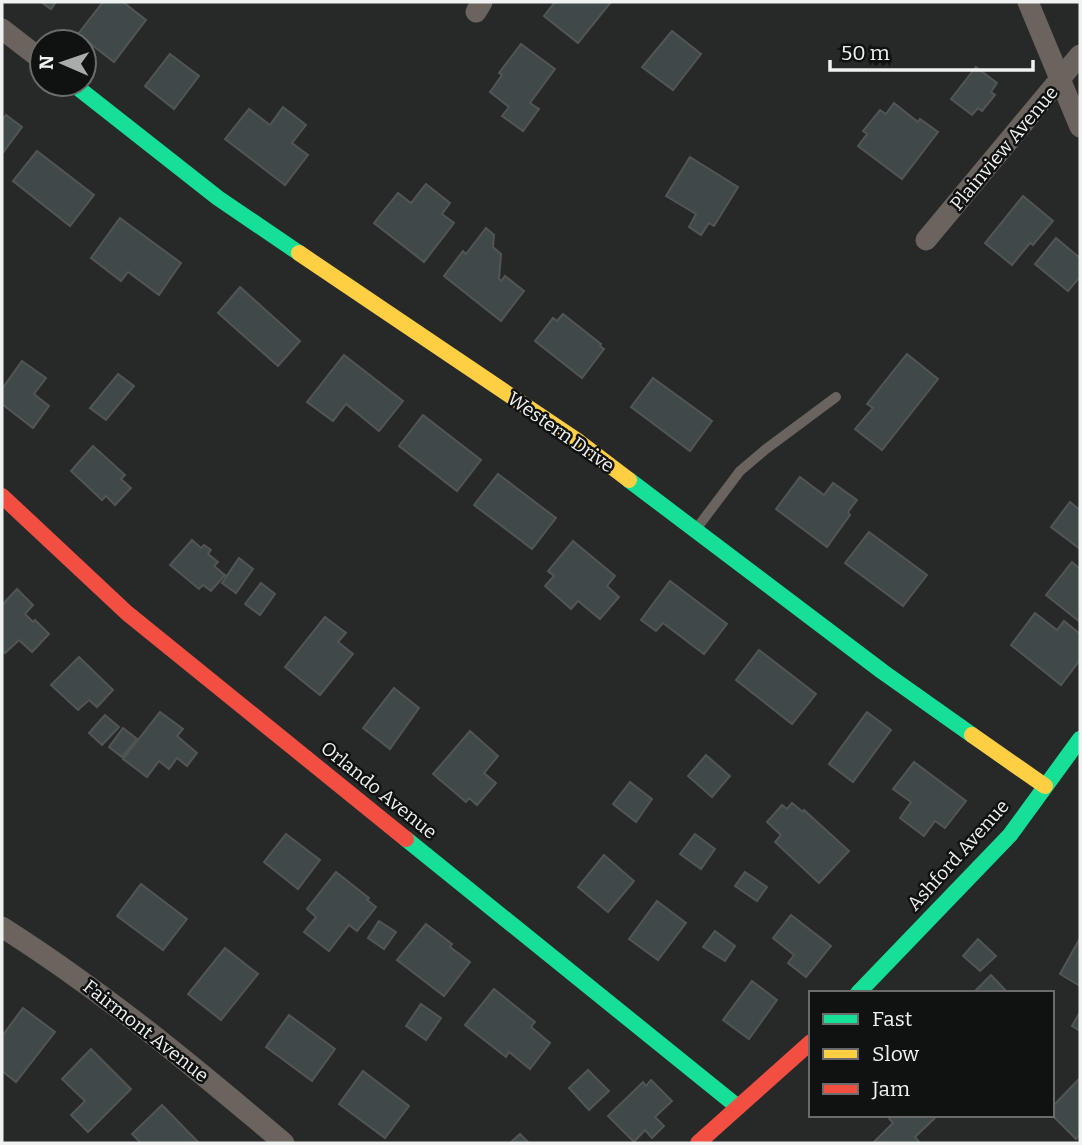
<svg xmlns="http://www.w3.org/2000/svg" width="1082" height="1145" font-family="Bitter,serif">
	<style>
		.building { fill: #3f4949; stroke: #535454; stroke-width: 2 }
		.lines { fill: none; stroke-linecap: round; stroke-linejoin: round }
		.lane { stroke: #6a635e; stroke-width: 10 }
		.street { stroke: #6a635e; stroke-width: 21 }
		.fast { stroke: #16e098; stroke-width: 16 }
		.slow { stroke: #ffcf43; stroke-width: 16 }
		.jam { stroke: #f24e42; stroke-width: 16 }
		.labels { text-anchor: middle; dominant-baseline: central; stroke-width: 5; stroke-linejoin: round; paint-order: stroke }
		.street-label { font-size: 19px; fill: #f0f2f2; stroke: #101212 }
	</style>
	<rect width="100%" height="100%" fill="#272929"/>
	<g class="building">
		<polygon points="41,2 56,2 51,9"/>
		<polygon points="103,2 123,2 146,20 114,62 78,34"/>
		<polygon points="555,2 611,2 578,43 544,16"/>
		<polygon points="672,31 701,54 673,90 642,67"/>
		<polygon points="521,44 555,69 530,103 539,109 523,131 502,116 509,107 490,92 502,75 499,73"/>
		<polygon points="170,54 199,76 174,109 145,86"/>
		<polygon points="976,67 997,83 991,92 995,95 982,111 978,108 972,115 951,99"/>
		<polygon points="894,103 918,122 920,119 938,132 902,179 858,146 867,134 863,131 880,110 886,114"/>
		<polygon points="283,107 306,125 292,143 308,155 285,185 225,139 249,109 270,125"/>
		<polygon points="6,115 22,127 2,154 2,121"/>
		<polygon points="37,151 94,195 70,226 13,181"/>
		<polygon points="690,157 738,187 714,226 709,223 701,235 689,227 696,214 666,196"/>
		<polygon points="426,184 450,203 442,214 454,223 424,262 374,223 398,193 411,203"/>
		<polygon points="1023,196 1053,221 1033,245 1030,243 1012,265 985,243"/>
		<polygon points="120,218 181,263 159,295 128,272 121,281 91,258"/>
		<polygon points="486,228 494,235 493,247 501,254 499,279 501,281 505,276 524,291 501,321 444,276 463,251 466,254"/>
		<polygon points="1056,238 1080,258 1080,277 1068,291 1035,264"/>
		<polygon points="240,287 300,341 278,366 218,313"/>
		<polygon points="563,314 601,344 600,346 604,349 582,378 535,341 553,318 557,321"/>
		<polygon points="907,354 938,379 882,450 855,429 873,408 867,404"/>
		<polygon points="344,355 403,401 379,431 346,404 333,421 307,402"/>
		<polygon points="22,361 46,378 34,394 49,406 33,428 2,404 2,389"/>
		<polygon points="118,374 134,386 106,420 90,408"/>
		<polygon points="653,378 712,421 690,451 631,407"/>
		<polygon points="423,415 481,460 457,491 399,446"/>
		<polygon points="93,446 125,475 121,479 131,488 115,505 106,496 102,500 71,471"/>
		<polygon points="498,474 556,518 532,549 474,505"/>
		<polygon points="800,477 824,495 833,483 857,500 848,512 850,515 827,547 776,509"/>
		<polygon points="1070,502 1080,510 1080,549 1051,527"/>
		<polygon points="869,532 927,575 903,606 845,563"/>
		<polygon points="192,540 201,548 204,545 211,550 208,554 218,562 214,566 225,575 211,591 203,585 199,589 170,565"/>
		<polygon points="573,541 615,576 607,586 619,597 600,619 578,601 571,609 545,586 554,576 548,571"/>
		<polygon points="239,558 253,569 236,593 222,583"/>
		<polygon points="1072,562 1080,569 1080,622 1046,595"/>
		<polygon points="670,581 727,624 704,654 663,623 656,631 641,620"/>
		<polygon points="261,583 275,594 260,615 245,604"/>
		<polygon points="17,589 33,605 25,614 33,622 35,620 49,634 32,652 19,640 5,653 2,650 2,605"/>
		<polygon points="1035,613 1057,630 1064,621 1080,634 1080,660 1061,685 1011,645"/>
		<polygon points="325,617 346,633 338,642 353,654 320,695 285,667"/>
		<polygon points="759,650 816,694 792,724 736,680"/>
		<polygon points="79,657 113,690 97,707 89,700 78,710 51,685"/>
		<polygon points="394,688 419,708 390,749 363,728"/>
		<polygon points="160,712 183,729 177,736 197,753 187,766 177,758 169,769 159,761 147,777 123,759"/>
		<polygon points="867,712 891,730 853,782 829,764"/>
		<polygon points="105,715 119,727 102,745 89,733"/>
		<polygon points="123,728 137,739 122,757 109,747"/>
		<polygon points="470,731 498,756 484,773 496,783 477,805 469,798 466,802 433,774"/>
		<polygon points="706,755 730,776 712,797 688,776"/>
		<polygon points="914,762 966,801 945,828 935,821 924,836 900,818 911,802 893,789"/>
		<polygon points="630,782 652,799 636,822 613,804"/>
		<polygon points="792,803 803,812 804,810 849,851 819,883 775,842 781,835 767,822 782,805 787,809"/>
		<polygon points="286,834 320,860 298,889 264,862"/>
		<polygon points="695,834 715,849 701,869 680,854"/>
		<polygon points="604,855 634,881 608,912 578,887"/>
		<polygon points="336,872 369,898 367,900 376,907 357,931 349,925 329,951 304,932 316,917 307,909"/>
		<polygon points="745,872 767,887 757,901 735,886"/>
		<polygon points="141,884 187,919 163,950 117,916"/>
		<polygon points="657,901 686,923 658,960 629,939"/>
		<polygon points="791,915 831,946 806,977 788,963 794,955 773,938"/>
		<polygon points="379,921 396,932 384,949 368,938"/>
		<polygon points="426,924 452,944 450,947 470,962 444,996 397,960"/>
		<polygon points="715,931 735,946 725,961 703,947"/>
		<polygon points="1080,938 1080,986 1060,974"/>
		<polygon points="978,939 996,956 980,971 963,956"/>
		<polygon points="225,948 258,974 221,1020 188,994"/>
		<polygon points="991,975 1008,993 973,993"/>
		<polygon points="752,981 777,1000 749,1039 723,1020"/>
		<polygon points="494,989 535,1022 531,1027 550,1043 530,1069 509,1052 506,1057 465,1025"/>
		<polygon points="421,1004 441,1018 426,1040 406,1026"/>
		<polygon points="23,1008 55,1032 16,1082 2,1071 2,1036"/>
		<polygon points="1080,1012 1080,1031 1072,1026"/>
		<polygon points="289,1015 335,1049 312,1081 266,1047"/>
		<polygon points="91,1049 131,1089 88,1132 71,1115 85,1101 62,1079"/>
		<polygon points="588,1070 609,1091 589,1110 569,1088"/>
		<polygon points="363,1071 409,1106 385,1138 339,1104"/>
		<polygon points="1080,1078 1080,1134 1076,1139 1052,1115 1052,1107"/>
		<polygon points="651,1080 672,1101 655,1117 664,1126 652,1138 645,1130 634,1142 608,1116 643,1082 646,1086"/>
		<polygon points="162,1105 199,1143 141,1143 132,1134"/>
		<polygon points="890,1115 938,1115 915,1137 920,1143 873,1143 893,1123 888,1117"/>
		<polygon points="520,1134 529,1143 510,1143"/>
	</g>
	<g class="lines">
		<polyline class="lane" points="697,528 740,471 766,449 836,397"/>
		<g class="street">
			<polyline points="1028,2 1080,127"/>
			<polyline points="476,12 482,2"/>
			<polyline points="2,29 42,60"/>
			<polyline points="926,240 1080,55"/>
			<path d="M 2,927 C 103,991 193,1066 284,1143"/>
		</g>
		<g class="fast">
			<polyline points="73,84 218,198 299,253"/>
			<polyline points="629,480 883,672 972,735"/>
			<polyline points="406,839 738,1107"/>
			<polyline points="858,993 1010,835 1080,739"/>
		</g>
		<g class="slow">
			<polyline points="299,253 579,442 629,480"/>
			<polyline points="972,735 1045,786"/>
		</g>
		<g class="jam">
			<polyline points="2,496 127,613 406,839"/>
			<polyline points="698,1143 811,1042"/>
		</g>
	</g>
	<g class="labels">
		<g class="street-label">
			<text transform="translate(1004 148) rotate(-50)">Plainview Avenue</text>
			<text transform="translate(561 432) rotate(35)">Western Drive</text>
			<text transform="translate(379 790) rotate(39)">Orlando Avenue</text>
			<text transform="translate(958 855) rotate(-48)">Ashford Avenue</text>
			<text transform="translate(146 1031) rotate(38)">Fairmont Avenue</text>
		</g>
	</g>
	<rect width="1082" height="1145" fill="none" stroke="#f0f2f2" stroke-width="7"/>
	<rect x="809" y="991" width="245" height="126" fill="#101212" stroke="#6a6c6c" stroke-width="2"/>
	<rect x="823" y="1014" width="35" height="10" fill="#16e098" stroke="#6a6c6c" stroke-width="2"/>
	<text x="872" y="1026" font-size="21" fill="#f0f2f2">Fast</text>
	<rect x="823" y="1049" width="35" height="10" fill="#ffcf43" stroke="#6a6c6c" stroke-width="2"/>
	<text x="872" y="1061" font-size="21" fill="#f0f2f2">Slow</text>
	<rect x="823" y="1084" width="35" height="10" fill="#f24e42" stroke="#6a6c6c" stroke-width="2"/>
	<text x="872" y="1096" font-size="21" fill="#f0f2f2">Jam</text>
	<g transform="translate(63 63) rotate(272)"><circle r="33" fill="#101212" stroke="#6a6c6c" stroke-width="2"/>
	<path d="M0-5L12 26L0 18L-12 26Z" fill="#aaacac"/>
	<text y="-10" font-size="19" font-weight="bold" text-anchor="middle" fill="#f0f2f2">N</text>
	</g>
	<path d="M830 60v10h203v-10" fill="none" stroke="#f0f2f2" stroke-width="3.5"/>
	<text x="841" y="60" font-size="21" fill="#f0f2f2" stroke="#101212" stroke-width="5" paint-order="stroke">50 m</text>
</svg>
